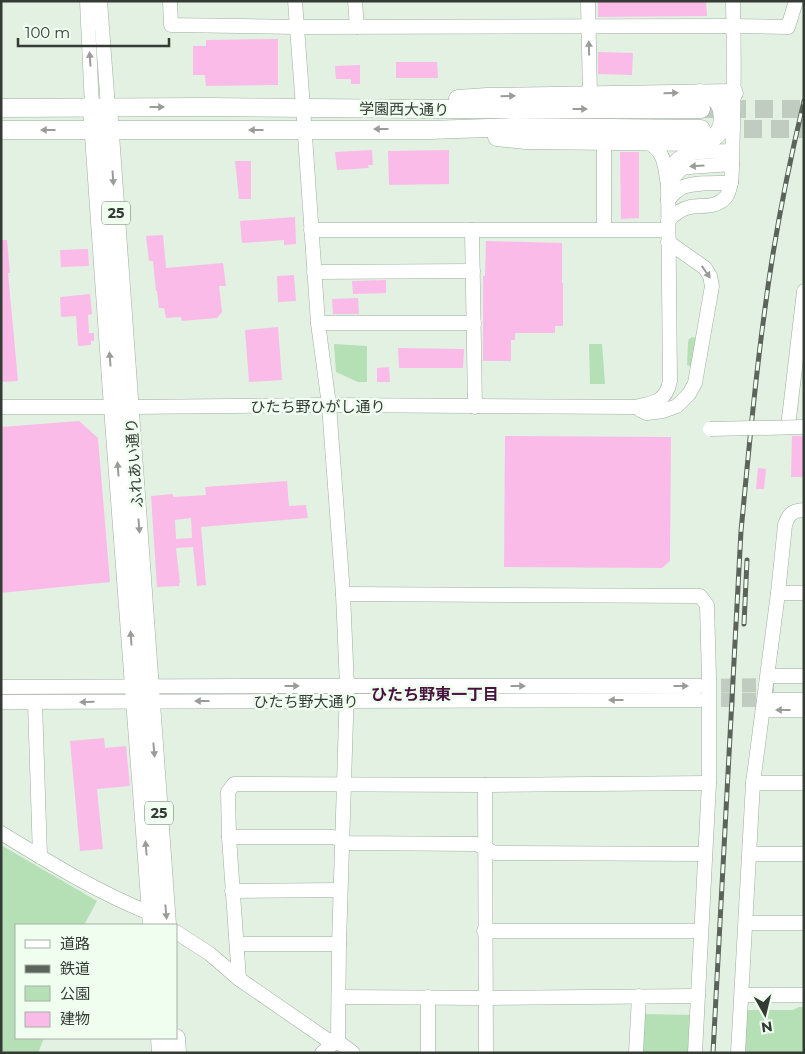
<svg xmlns="http://www.w3.org/2000/svg" width="805" height="1054" font-family="Montserrat,'Noto Sans JP',sans-serif">
	<style>
		.green { fill: #b5e0b6 }
		.building { fill: #fabbe9; fill-rule: evenodd }
		.lines { fill: none; stroke-linecap: round; stroke-linejoin: round }
		.minor-tunnel { stroke: #bfccbf; stroke-width: 14; stroke-dasharray: 14 7; stroke-linecap: butt }
		.major-tunnel { stroke: #bfccbf; stroke-width: 18; stroke-dasharray: 18 9; stroke-linecap: butt }
		.minor-casing { stroke: #a0aea0; stroke-width: 15 }
		.major-casing { stroke: #a0aea0; stroke-width: 19 }
		.minor { stroke: #fff; stroke-width: 14 }
		.major { stroke: #fff; stroke-width: 18 }
		.rail-casing { stroke: #5b635b; stroke-width: 5 }
		.rail { stroke: #f0fef0; stroke-width: 3; stroke-dasharray: 9; stroke-linecap: butt }
		.minor-bridge-casing { stroke: #a0aea0; stroke-width: 15; stroke-linecap: butt }
		.minor-bridge { stroke: #fff; stroke-width: 14 }
		.oneway { fill: #9a9c9a }
		.labels { text-anchor: middle; dominant-baseline: central; stroke-width: 5; stroke-linejoin: round; paint-order: stroke }
		.shield { fill: #f0fef0; stroke: #6c756c; stroke-width: 1 }
		.shield-label { font-size: 14px; font-weight: bold; fill: #343a34 }
		.street-label { font-size: 15px; fill: #343a34; stroke: #f0fef0 }
		.neighbourhood-label { font-size: 16px; font-weight: bold; fill: #48123e; stroke: #f0fef0 }
	</style>
	<rect width="100%" height="100%" fill="#e2f1e2"/>
	<g class="green">
		<polygon points="692,337 697,338 694,367 687,365 688,342 689,339"/>
		<polygon points="334,344 367,346 367,382 358,382 336,372"/>
		<polygon points="589,344 602,344 605,384 590,384"/>
		<polygon points="1,845 97,901 84,925 16,925 16,1038 44,1038 38,1053 1,1053"/>
		<polygon points="799,1007 804,1007 804,1053 744,1053 746,1010 793,1010"/>
		<polygon points="643,1014 693,1015 691,1053 641,1053"/>
	</g>
	<g class="building">
		<polygon points="598,1 706,1 707,16 598,17"/>
		<polygon points="278,39 278,85 206,86 205,75 193,75 193,46 206,46 206,40"/>
		<polygon points="598,52 633,53 632,75 598,74"/>
		<polygon points="396,62 437,62 438,78 396,78"/>
		<polygon points="360,65 360,84 351,84 351,79 336,79 335,66"/>
		<polygon points="372,150 373,165 368,165 369,168 337,170 335,152"/>
		<polygon points="449,150 449,184 389,185 388,151"/>
		<polygon points="620,152 639,152 639,218 621,219"/>
		<polygon points="235,161 251,161 251,199 239,199"/>
		<polygon points="295,217 296,244 284,245 284,240 242,243 240,221"/>
		<polygon points="163,235 166,268 223,263 226,286 219,286 222,312 217,318 182,321 181,317 166,318 164,308 159,308 157,291 156,291 153,261 149,261 146,236"/>
		<polygon points="1,240 7,240 10,273 8,273 18,381 1,382"/>
		<polygon points="486,241 562,243 562,283 563,283 563,326 555,326 555,333 515,333 515,340 511,340 511,361 483,361 483,276 485,276"/>
		<polygon points="88,249 89,266 61,267 60,250"/>
		<polygon points="294,275 296,301 278,302 277,276"/>
		<polygon points="386,280 386,293 353,294 352,281"/>
		<polygon points="90,294 92,314 88,315 89,333 94,333 94,341 91,341 91,345 78,346 76,316 61,317 60,297"/>
		<polygon points="358,298 359,314 333,314 332,299"/>
		<polygon points="278,327 282,380 249,382 245,330"/>
		<polygon points="398,348 464,349 463,368 399,368"/>
		<polygon points="389,367 390,382 377,382 377,368"/>
		<polygon points="79,421 98,438 110,582 1,593 1,427"/>
		<polygon points="505,436 671,437 670,561 662,568 504,567"/>
		<polygon points="792,436 804,436 804,477 791,477"/>
		<polygon points="758,468 766,469 764,489 756,489"/>
		<path d="M 287,481 L 289,506 L 306,505 L 308,518 L 201,527 L 206,585 L 197,586 L 193,547 L 176,548 L 180,583 L 179,583 L 179,586 L 157,587 L 151,496 L 173,494 L 173,497 L 206,495 L 205,487 ZM 191,518 L 192,538 L 176,539 L 175,520 Z"/>
		<polygon points="104,738 105,748 126,746 130,786 97,789 103,849 80,851 70,741"/>
	</g>
	<g class="lines">
		<g class="minor-tunnel">
			<polyline points="700,686 774,685"/>
			<polyline points="700,700 773,700"/>
		</g>
		<g class="major-tunnel">
			<polyline points="701,109 804,109"/>
			<polyline points="717,129 804,129"/>
		</g>
		<defs>
			<g id="minor">
				<polyline points="87,1 92,107"/>
				<polyline points="100,1 108,107"/>
				<polyline points="170,1 171,25 297,27 734,26 788,27 796,1"/>
				<polyline points="295,1 303,107 318,323 329,405 343,594 347,686 339,944 338,1037 335,1042 322,1053"/>
				<polyline points="355,1 357,27"/>
				<polyline points="588,1 590,95"/>
				<polyline points="604,140 604,229"/>
				<path d="M 645,141 C 663,149 665,162 667,180"/>
				<polyline points="670,181 682,168 689,167 732,164"/>
				<path d="M 668,200 C 672,195 677,190 683,187 C 696,182 717,183 731,183"/>
				<path d="M 668,221 C 674,214 681,209 690,207 C 702,205 717,208 726,197 C 729,193 730,187 731,182 C 733,165 732,146 733,128 C 734,86 734,44 733,1"/>
				<polyline points="311,230 668,230"/>
				<polyline points="472,230 475,407"/>
				<polyline points="314,272 473,271"/>
				<polyline points="318,323 474,323"/>
				<path d="M 1,407 L 130,407 L 329,405 L 634,407 C 654,403 666,402 670,381 L 668,183 C 669,176 670,167 676,161 C 687,149 717,152 732,151"/>
				<polyline points="640,410 647,413 663,411 677,406 689,394 695,383 712,286 710,276 705,268 668,242"/>
				<polyline points="788,427 804,291"/>
				<polyline points="778,593 804,593"/>
				<polyline points="343,594 700,596 707,605 709,678 709,783 695,1053"/>
				<polyline points="768,676 804,676"/>
				<polyline points="1,687 243,686 700,686"/>
				<polyline points="773,700 804,700"/>
				<polyline points="1,702 700,700"/>
				<polyline points="35,702 40,857"/>
				<polyline points="763,710 804,710"/>
				<polyline points="753,783 804,783"/>
				<polyline points="485,785 486,1053"/>
				<path d="M 1,833 C 50,863 99,893 152,914"/>
				<polyline points="229,837 333,837 349,843 476,844 495,853 705,854"/>
				<polyline points="750,854 804,854"/>
				<polyline points="232,891 340,890"/>
				<polyline points="746,923 804,923"/>
				<polyline points="484,931 701,931"/>
				<polyline points="176,932 210,954 239,979 326,1039 340,1043 353,1053"/>
				<polyline points="237,944 339,944"/>
				<polyline points="239,979 229,837 228,792 234,784 485,785 709,783"/>
				<polyline points="742,995 804,995"/>
				<polyline points="339,997 485,998 698,996"/>
				<polyline points="428,1053 428,997"/>
				<polyline points="636,1053 639,996"/>
				<path d="M 738,1053 L 753,783 L 778,593 L 785,525 C 789,514 791,511 804,510"/>
			</g>
			<g id="major">
				<polyline points="458,99 487,97 734,93"/>
				<polyline points="92,107 113,407 152,925"/>
				<polyline points="108,107 167,925"/>
				<polyline points="1,108 208,107 426,109 701,109"/>
				<polyline points="1,130 430,130 515,127 701,129"/>
				<path d="M 497,137 L 526,140 L 702,142 C 708,140 715,138 719,132 C 725,123 724,106 715,99 C 711,96 705,95 700,93"/>
				<polyline points="160,1038 161,1053"/>
				<polyline points="176,1038 177,1053"/>
			</g>
		</defs>
		<use href="#minor" class="minor-casing"/>
		<use href="#major" class="major-casing"/>
		<use href="#minor" class="minor"/>
		<use href="#major" class="major"/>
		<defs>
			<g id="rail">
				<polyline points="744,624 747,560"/>
				<path d="M 713,1053 L 741,531 C 748,460 754,388 764,316 C 773,244 787,172 804,101"/>
			</g>
		</defs>
		<use href="#rail" class="rail-casing"/>
		<use href="#rail" class="rail"/>
		<defs>
			<polyline id="minor-bridge" points="710,429 804,427"/>
		</defs>
		<use href="#minor-bridge" class="minor-bridge-casing"/>
		<use href="#minor-bridge" class="minor-bridge"/>
	</g>
	<defs><path id="oneway-solid" d="M-6-.8H1V-3.2L6.5 0L1 3.2V.8H-6Z" transform="scale(1.25)"/></defs>
	<g class="oneway">
		<use href="#oneway-solid" transform="translate(589 48) rotate(-91)"/>
		<use href="#oneway-solid" transform="translate(90 59) rotate(-94)"/>
		<use href="#oneway-solid" transform="translate(671 93) rotate(-1)"/>
		<use href="#oneway-solid" transform="translate(508 96) rotate(-1)"/>
		<use href="#oneway-solid" transform="translate(157 107)"/>
		<use href="#oneway-solid" transform="translate(580 109)"/>
		<use href="#oneway-solid" transform="translate(381 129) rotate(-180)"/>
		<use href="#oneway-solid" transform="translate(48 130) rotate(180)"/>
		<use href="#oneway-solid" transform="translate(256 130) rotate(-180)"/>
		<use href="#oneway-solid" transform="translate(697 166) rotate(176)"/>
		<use href="#oneway-solid" transform="translate(113 178) rotate(86)"/>
		<use href="#oneway-solid" transform="translate(706 272) rotate(55)"/>
		<use href="#oneway-solid" transform="translate(110 359) rotate(-94)"/>
		<use href="#oneway-solid" transform="translate(118 469) rotate(-94)"/>
		<use href="#oneway-solid" transform="translate(139 526) rotate(86)"/>
		<use href="#oneway-solid" transform="translate(131 638) rotate(-94)"/>
		<use href="#oneway-solid" transform="translate(292 686)"/>
		<use href="#oneway-solid" transform="translate(518 686)"/>
		<use href="#oneway-solid" transform="translate(681 686)"/>
		<use href="#oneway-solid" transform="translate(616 700) rotate(180)"/>
		<use href="#oneway-solid" transform="translate(202 701) rotate(-180)"/>
		<use href="#oneway-solid" transform="translate(87 702) rotate(179)"/>
		<use href="#oneway-solid" transform="translate(783 710) rotate(180)"/>
		<use href="#oneway-solid" transform="translate(154 750) rotate(85)"/>
		<use href="#oneway-solid" transform="translate(146 848) rotate(-95)"/>
		<use href="#oneway-solid" transform="translate(166 912) rotate(85)"/>
	</g>
	<g class="labels">
		<g class="shield">
			<rect x="102" y="201.5" width="28" height="23" rx="4"/>
			<rect x="145" y="801.5" width="28" height="23" rx="4"/>
		</g>
		<g class="shield-label">
			<text x="116" y="213">25</text>
			<text x="159" y="813">25</text>
		</g>
		<g class="street-label">
			<text transform="translate(404 109) rotate(1)">学園西大通り</text>
			<text x="318" y="406">ひたち野ひがし通り</text>
			<text transform="translate(134 463) rotate(-94)">ふれあい通り</text>
			<text x="306" y="701">ひたち野大通り</text>
		</g>
		<g class="neighbourhood-label">
			<text x="435" y="694">ひたち野東一丁目</text>
		</g>
	</g>
	<rect width="805" height="1054" fill="none" stroke="#343a34" stroke-width="5"/>
	<rect x="15" y="924" width="162" height="115" fill="#f0fef0" stroke="#a5b0a5"/>
	<rect x="25" y="940" width="25" height="8" fill="#ffffff" stroke="#a5b0a5"/>
	<text x="60" y="949" font-size="15" fill="#343a34">道路</text>
	<rect x="25" y="965" width="25" height="8" fill="#5b635b" stroke="#a5b0a5"/>
	<text x="60" y="974" font-size="15" fill="#343a34">鉄道</text>
	<rect x="25" y="986" width="25" height="15" fill="#b5e0b6" stroke="#a5b0a5"/>
	<text x="60" y="999" font-size="15" fill="#343a34">公園</text>
	<rect x="25" y="1012" width="25" height="15" fill="#fabbe9" stroke="#a5b0a5"/>
	<text x="60" y="1024" font-size="15" fill="#343a34">建物</text>
	<g transform="translate(765 1014) rotate(172)" stroke="#f0fef0" stroke-width="4" paint-order="stroke">
	<path d="M0-4L9 19L0 12L-9 19Z" fill="#343a34"/>
	<text y="-8" font-size="14" font-weight="bold" text-anchor="middle" fill="#343a34">N</text>
	</g>
	<path d="M18 38v8h151v-8" fill="none" stroke="#343a34" stroke-width="2.5"/>
	<text x="25" y="38" font-size="15" fill="#343a34" stroke="#f0fef0" stroke-width="4" paint-order="stroke">100 m</text>
</svg>
